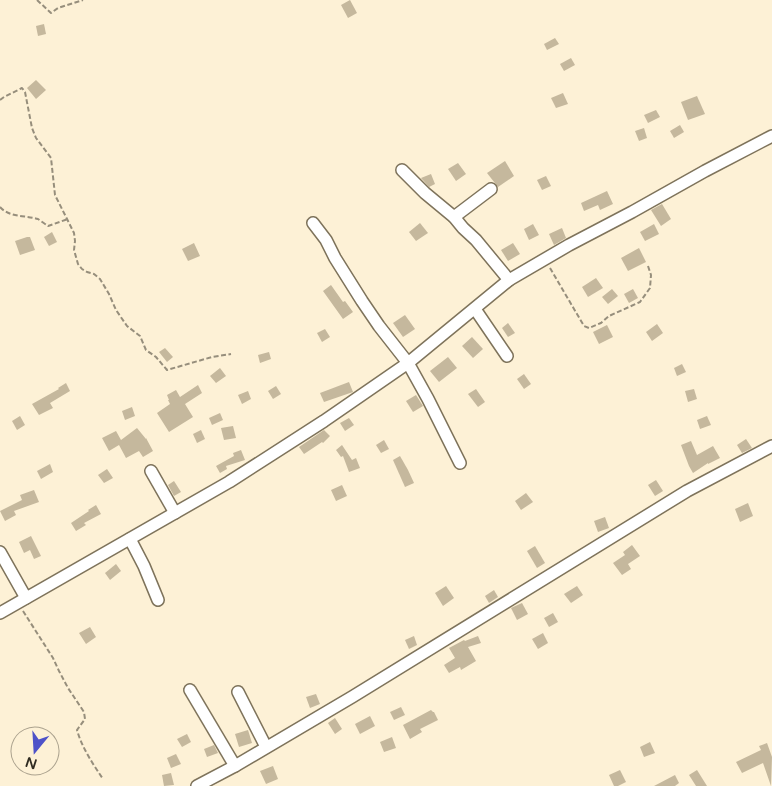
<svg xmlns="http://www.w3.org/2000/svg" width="772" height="786" font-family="'Varela Round',sans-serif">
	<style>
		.building { fill: #c5b89d }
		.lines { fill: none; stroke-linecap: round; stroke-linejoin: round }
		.minor-casing { stroke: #7e735b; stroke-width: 14 }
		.path { stroke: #968e7c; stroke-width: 2; stroke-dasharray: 5 2.5; stroke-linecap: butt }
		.minor { stroke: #fff; stroke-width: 11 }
	</style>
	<rect width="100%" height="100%" fill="#fdf1d6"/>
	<g class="building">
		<polygon points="350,0 357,13 348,18 341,5"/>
		<polygon points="44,24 46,34 38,36 36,26"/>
		<polygon points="555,38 559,44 547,50 544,44"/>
		<polygon points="571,58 575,65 564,71 560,64"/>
		<polygon points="36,80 46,90 36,99 27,88"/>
		<polygon points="563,93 568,104 556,108 551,98"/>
		<polygon points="697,96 705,114 688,120 681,102"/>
		<polygon points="656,110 660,117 648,123 644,115"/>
		<polygon points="680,125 684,132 674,138 670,131"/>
		<polygon points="644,128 647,138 639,141 635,131"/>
		<polygon points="505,161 514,176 498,187 487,173"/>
		<polygon points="458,163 466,174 456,181 448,169"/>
		<polygon points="431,174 435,184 429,187 421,178"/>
		<polygon points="546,176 551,186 542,190 537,180"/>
		<polygon points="607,191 613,204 600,210 598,205 584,211 581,203"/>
		<polygon points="662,204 671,219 661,226 651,210"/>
		<polygon points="420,223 428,233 416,241 409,232"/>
		<polygon points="533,224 539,235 529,240 524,229"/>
		<polygon points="654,224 659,234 645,241 640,232"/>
		<polygon points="562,228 566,238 554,245 549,234"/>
		<polygon points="52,232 57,242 49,246 44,237"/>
		<polygon points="27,237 30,237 35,250 20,255 15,241"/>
		<polygon points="194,243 200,256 188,261 182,249"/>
		<polygon points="513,243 520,254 508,261 501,250"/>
		<polygon points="639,248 646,262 628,271 621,258"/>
		<polygon points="596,278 603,288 588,297 582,287"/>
		<polygon points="331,285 343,302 345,301 353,312 343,319 323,291"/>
		<polygon points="612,289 618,296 608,304 602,297"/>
		<polygon points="633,289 638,298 629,303 624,294"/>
		<polygon points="405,315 415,329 403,337 393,323"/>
		<polygon points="508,323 515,333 508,337 502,328"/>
		<polygon points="657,324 663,333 652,341 646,332"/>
		<polygon points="607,325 613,337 599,344 593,332"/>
		<polygon points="325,329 330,337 322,342 317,333"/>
		<polygon points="472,337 483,349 473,358 462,346"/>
		<polygon points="165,348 173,357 167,362 159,352"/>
		<polygon points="269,352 271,359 260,363 258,355"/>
		<polygon points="448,357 457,368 439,382 430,371"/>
		<polygon points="682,364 686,372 677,376 674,368"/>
		<polygon points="220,368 226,376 216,383 210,376"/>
		<polygon points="524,374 531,384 524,389 517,379"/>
		<polygon points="349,382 353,392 324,402 320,393"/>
		<polygon points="66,383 70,391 50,403 53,408 39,415 32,404 59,389 58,388"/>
		<polygon points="198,385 202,393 185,404 193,417 169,432 157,413 170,404 168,400 169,400 167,395 176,390 180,397"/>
		<polygon points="276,386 281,394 273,399 268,391"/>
		<polygon points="476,389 485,402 478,407 468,394"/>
		<polygon points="694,389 697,399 688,402 685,391"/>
		<polygon points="248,391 251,399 242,404 238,395"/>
		<polygon points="416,395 423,406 413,412 406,401"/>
		<polygon points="132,407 135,416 125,420 122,411"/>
		<polygon points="220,413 223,420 212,425 209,418"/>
		<polygon points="20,416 25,425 17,430 12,421"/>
		<polygon points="707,416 711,425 700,429 697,420"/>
		<polygon points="349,418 354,425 345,431 340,423"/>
		<polygon points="233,426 236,438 224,440 221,428"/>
		<polygon points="137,428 146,439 146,438 153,451 143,457 139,451 126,458 119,445 109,451 102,438 116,431 121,440"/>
		<polygon points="201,430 205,439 197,443 193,434"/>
		<polygon points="324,430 330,436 323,443 322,442 304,454 299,447"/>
		<polygon points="746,439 752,448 742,453 737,445"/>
		<polygon points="384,440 389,449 381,453 376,445"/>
		<polygon points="691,441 697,455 713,446 720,458 708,464 708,463 693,473 689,466 681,445"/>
		<polygon points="342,445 352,460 356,458 360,468 349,472 343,456 341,457 336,450"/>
		<polygon points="241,450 245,460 226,466 227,469 220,473 216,466 234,456 233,453"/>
		<polygon points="400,456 408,470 414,483 405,487 393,460"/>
		<polygon points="50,464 53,472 41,479 37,471"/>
		<polygon points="107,469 113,478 104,483 98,475"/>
		<polygon points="656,480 663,491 655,496 648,485"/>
		<polygon points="174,481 181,492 174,496 168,485"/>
		<polygon points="342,485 347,496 336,501 331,490"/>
		<polygon points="34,490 39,502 14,511 16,515 5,521 0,511 22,500 20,495"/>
		<polygon points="526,493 533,502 521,510 515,501"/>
		<polygon points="748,503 753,516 740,522 735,509"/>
		<polygon points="96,505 101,514 84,523 86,525 76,531 71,523 89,511 88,510"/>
		<polygon points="605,517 609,528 598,532 594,521"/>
		<polygon points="31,536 41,556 34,559 30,550 24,553 19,542"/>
		<polygon points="632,545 640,556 628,564 631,569 622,575 613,563 625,555 623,552"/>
		<polygon points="535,546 545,563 537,568 527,551"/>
		<polygon points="116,564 121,571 110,580 105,573"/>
		<polygon points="446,586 454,598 443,606 435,593"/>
		<polygon points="577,586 583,595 571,603 564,594"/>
		<polygon points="494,590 498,597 489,603 485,596"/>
		<polygon points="522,603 528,614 517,620 511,608"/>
		<polygon points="553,613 558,622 549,627 544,618"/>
		<polygon points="90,627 96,637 86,644 79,633"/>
		<polygon points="543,633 548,643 538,649 532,639"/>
		<polygon points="414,636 417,645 409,649 405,640"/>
		<polygon points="478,636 481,643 468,647 476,661 461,670 460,667 449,673 444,665 455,658 449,648 464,640 465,641"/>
		<polygon points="316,694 320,704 310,708 306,697"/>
		<polygon points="401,707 405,715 394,720 390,712"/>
		<polygon points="431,710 433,712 434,712 438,720 420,729 422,732 410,739 403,725"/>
		<polygon points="370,716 375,726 360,734 355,724"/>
		<polygon points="335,718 342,729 335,734 328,723"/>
		<polygon points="248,730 252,743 239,747 235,734"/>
		<polygon points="187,734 191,742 182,747 177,739"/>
		<polygon points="392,737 396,748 384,752 380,742"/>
		<polygon points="650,742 655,753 644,757 640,747"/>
		<polygon points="767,743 772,757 771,786 763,763 742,773 736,762 761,750 759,746"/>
		<polygon points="214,745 218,753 207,757 204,749"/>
		<polygon points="176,754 181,764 171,768 167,758"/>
		<polygon points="273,766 278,779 266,784 260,771"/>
		<polygon points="620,770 626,782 618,786 614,786 609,775"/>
		<polygon points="697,770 707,786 696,786 689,775"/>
		<polygon points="171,773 174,785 164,786 162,775"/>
		<polygon points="675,775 679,783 675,786 654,786"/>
	</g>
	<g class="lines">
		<defs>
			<g id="minor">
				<polyline points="402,170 425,193 454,217 463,228 476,240 509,280"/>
				<polyline points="454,217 491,189"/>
				<polyline points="313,223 326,240 335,258 362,301 379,326 408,363 428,399 460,463"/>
				<polyline points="475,309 507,356"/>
				<polyline points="151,471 175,513"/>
				<polyline points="130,539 144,566 158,600"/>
				<polyline points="0,552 26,598"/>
				<polyline points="0,613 229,482 324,421 408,363 509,280 569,245 632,212 705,171 772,136"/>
				<polyline points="190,690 235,766"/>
				<polyline points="238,692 266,747"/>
				<polyline points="197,786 235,766 352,697 687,491 772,446"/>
			</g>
		</defs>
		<use href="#minor" class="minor-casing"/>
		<g class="path">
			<polyline points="37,0 51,13 58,8 83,0"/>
			<polyline points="0,100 4,97 22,88 25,92 32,128 36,138 51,158 55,195 74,233 75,241 74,250 78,264 82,269 87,272 94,274 100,279 109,294 116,310 127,326 140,336 146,350 156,357 167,370 212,357 231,354"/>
			<path d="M 0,207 C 10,218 25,215 38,219 C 41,221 45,224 48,226 L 68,219"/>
			<polyline points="550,268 584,326 589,328 601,323 609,316 640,302 650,288 651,275 648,266"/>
			<path d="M 23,611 L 53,658 L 59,671 L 68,688 L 84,712 L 85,719 L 77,730 C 82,748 93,764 103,779"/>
		</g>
		<use href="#minor" class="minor"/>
	</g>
	<g transform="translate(35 751) rotate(198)"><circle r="24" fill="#fdf1d6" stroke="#aba28e"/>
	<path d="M0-4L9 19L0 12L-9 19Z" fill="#4e52c8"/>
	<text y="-8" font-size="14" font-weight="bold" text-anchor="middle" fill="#302c22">N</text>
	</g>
</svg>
